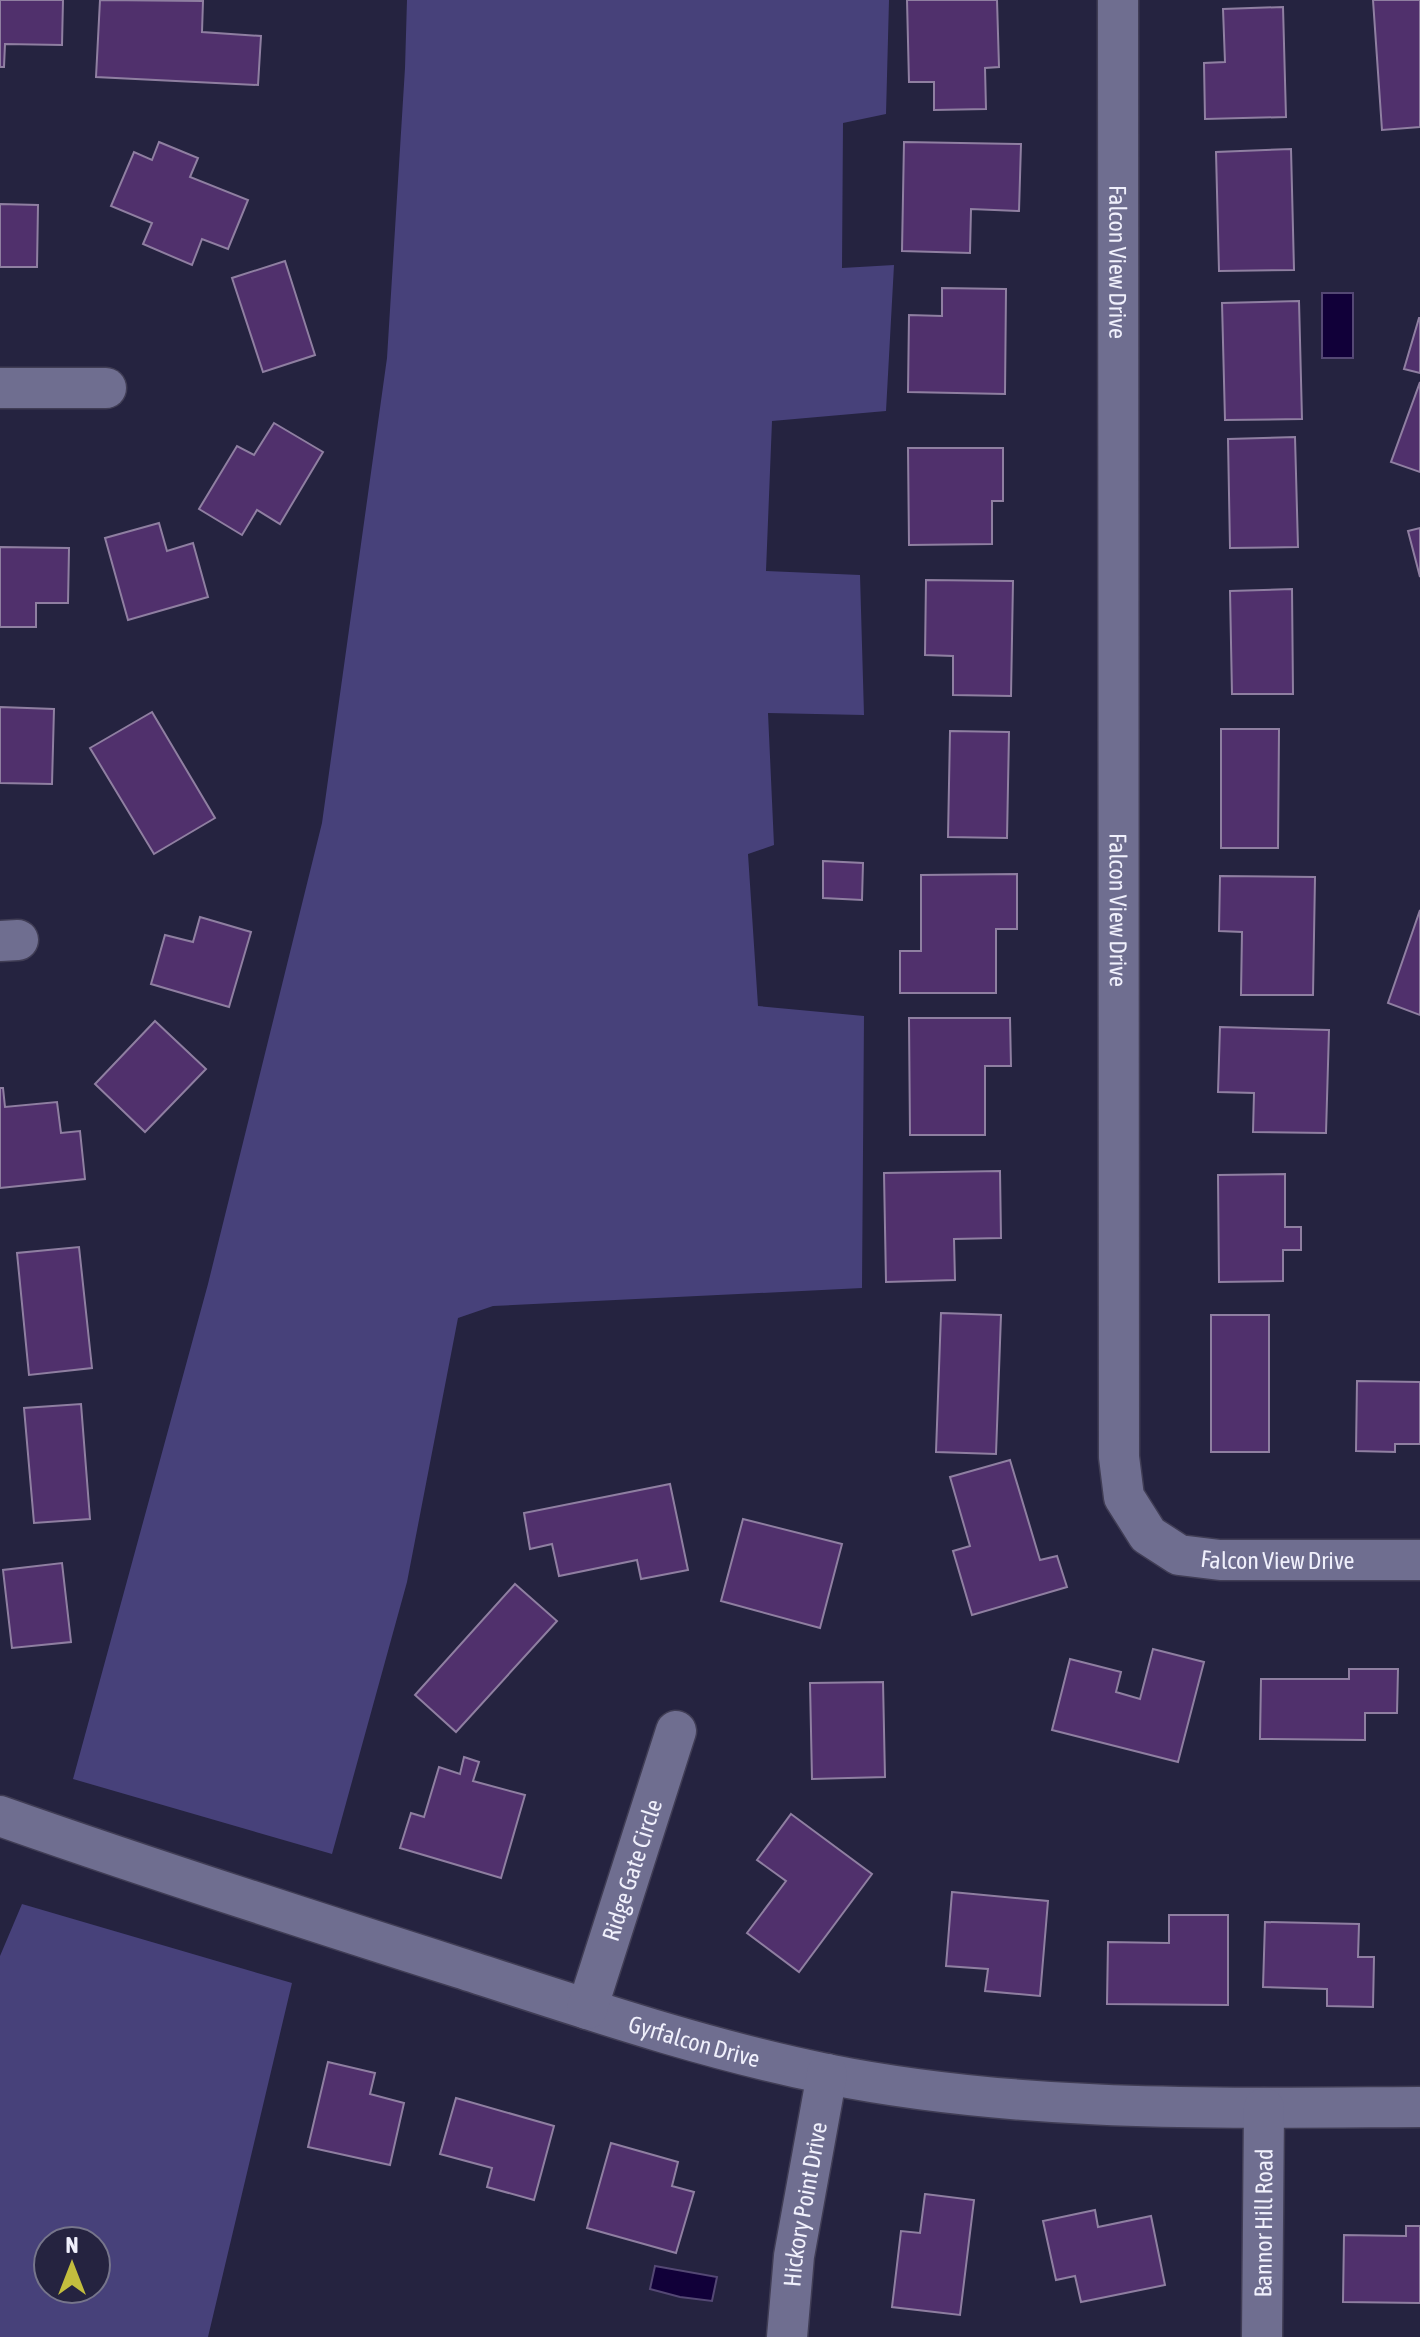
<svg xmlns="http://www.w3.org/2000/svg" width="1420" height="2337" font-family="'Asap Condensed',sans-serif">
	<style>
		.green { fill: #47417a; fill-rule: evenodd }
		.water { fill: #110039; stroke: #544874; stroke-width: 2 }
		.building { fill: #50306c; stroke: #8f7fa1; stroke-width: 2 }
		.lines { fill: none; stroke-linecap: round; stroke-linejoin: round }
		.minor-casing { stroke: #403d55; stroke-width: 43 }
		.minor { stroke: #6f6e90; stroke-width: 40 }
		.labels { text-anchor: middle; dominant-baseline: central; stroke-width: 6; stroke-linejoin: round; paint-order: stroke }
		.street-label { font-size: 24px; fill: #f0f0fc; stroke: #252340 }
	</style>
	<rect width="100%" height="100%" fill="#252340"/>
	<g class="green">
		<polygon points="407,0 889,0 886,114 843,123 842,268 894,265 886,411 772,421 766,571 860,575 864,715 768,713 774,845 748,854 758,1006 864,1016 862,1288 493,1306 458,1318 407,1582 332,1854 73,1779 208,1284 322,823 387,358 405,68"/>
		<path d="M 22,1904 L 292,1983 L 208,2337 L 0,2337 L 0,1956 ZM 96,2241 L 96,2289 L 48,2289 L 48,2241 Z"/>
	</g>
	<g class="water">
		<rect x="1322" y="293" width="31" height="65"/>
		<polygon points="655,2266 717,2277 712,2301 680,2297 650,2289"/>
	</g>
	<g class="building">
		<polygon points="0,0 63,0 62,45 5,44 4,67 0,67"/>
		<polygon points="100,0 203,1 202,32 261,36 258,85 96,77"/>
		<polygon points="907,0 997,0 999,67 985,68 986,109 934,110 934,82 909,82"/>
		<polygon points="1373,0 1420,0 1420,127 1382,130"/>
		<polygon points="1283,7 1286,117 1205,119 1204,63 1225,62 1223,9"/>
		<polygon points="159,142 198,158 190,177 248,200 228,249 202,239 192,265 143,244 152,223 111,206 134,152 152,160"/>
		<polygon points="904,142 1021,144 1019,211 971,209 970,253 902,251"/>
		<polygon points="1291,149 1294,270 1219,271 1216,152"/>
		<polygon points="0,204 38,205 37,267 0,267"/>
		<polygon points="285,261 315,355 263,372 232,278"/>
		<polygon points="942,288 1006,289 1005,394 908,392 909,315 942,316"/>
		<polygon points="1299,301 1302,419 1225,420 1222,303"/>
		<polygon points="1419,318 1420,318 1420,373 1404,369"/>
		<polygon points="1420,382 1420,472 1391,462"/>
		<polygon points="274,423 323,452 280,524 257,510 242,535 199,509 237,446 254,455"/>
		<polygon points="1295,437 1298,547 1230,548 1228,439"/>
		<polygon points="908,448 1003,448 1003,501 992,501 992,544 909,545"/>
		<polygon points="159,523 167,551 193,543 208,597 128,620 105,538"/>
		<polygon points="1420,528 1420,577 1408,531"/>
		<polygon points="0,547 69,548 68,603 36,603 36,627 0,627"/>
		<polygon points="926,580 1013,581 1011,696 953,695 953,656 925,655"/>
		<polygon points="1292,589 1293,694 1232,694 1230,591"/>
		<polygon points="0,707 54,709 52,784 0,783"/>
		<polygon points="152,712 215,818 154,854 90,748"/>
		<polygon points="1221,729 1279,729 1278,848 1221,848"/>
		<polygon points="950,731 1009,732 1007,838 948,837"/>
		<polygon points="823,861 863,863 862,900 823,898"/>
		<polygon points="1017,874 1017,929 996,929 996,993 900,993 900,951 921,951 921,875"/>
		<polygon points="1220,876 1315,877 1313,995 1241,995 1242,932 1219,931"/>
		<polygon points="1420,910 1420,1015 1388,1003"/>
		<polygon points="200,917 251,932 229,1007 151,984 165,935 193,942"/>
		<polygon points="909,1018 1010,1018 1011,1066 985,1066 985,1135 910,1135"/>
		<polygon points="155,1021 206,1069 145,1132 95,1084"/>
		<polygon points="1220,1027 1329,1030 1326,1133 1253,1132 1254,1093 1218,1092"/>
		<polygon points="0,1088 3,1088 5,1107 57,1102 61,1133 80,1131 85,1179 0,1188"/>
		<polygon points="1000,1171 1001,1238 954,1239 955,1280 886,1282 884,1173"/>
		<polygon points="1285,1174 1285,1227 1301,1227 1301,1250 1283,1250 1283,1281 1219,1282 1218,1175"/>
		<polygon points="79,1247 92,1368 29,1375 17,1253"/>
		<polygon points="941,1313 1001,1315 996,1454 936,1452"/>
		<rect x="1211" y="1315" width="58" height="137"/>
		<polygon points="1357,1381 1420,1382 1420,1444 1395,1444 1395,1452 1356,1451"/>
		<polygon points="81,1404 90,1519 34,1523 24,1408"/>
		<polygon points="1010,1460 1040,1560 1057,1556 1067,1587 972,1615 953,1551 970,1546 950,1477"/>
		<polygon points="670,1484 688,1570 641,1579 637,1560 559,1576 552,1544 530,1549 524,1513"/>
		<polygon points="743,1519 842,1544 820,1628 721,1601"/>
		<polygon points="62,1563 71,1642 12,1648 3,1570"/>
		<polygon points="515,1584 557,1621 456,1732 415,1695"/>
		<polygon points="1153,1649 1204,1662 1178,1762 1052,1730 1070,1659 1121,1672 1116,1692 1140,1699"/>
		<polygon points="1349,1669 1398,1669 1397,1713 1365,1713 1365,1740 1260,1739 1261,1679 1349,1679"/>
		<polygon points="883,1682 885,1777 812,1779 810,1683"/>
		<polygon points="464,1757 479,1762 473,1781 525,1795 501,1878 400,1848 411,1813 424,1817 439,1767 460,1774"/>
		<polygon points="791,1814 872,1874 799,1972 747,1933 786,1881 757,1860"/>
		<polygon points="952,1892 1048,1901 1040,1996 985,1991 988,1969 946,1966"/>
		<polygon points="1169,1915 1228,1915 1228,2005 1107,2004 1108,1942 1169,1943"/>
		<polygon points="1265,1922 1359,1924 1358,1957 1374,1957 1373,2007 1327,2006 1327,1989 1263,1987"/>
		<polygon points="328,2062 375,2073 370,2094 404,2103 390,2165 308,2147"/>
		<polygon points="456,2098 554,2126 534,2200 487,2187 492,2168 440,2154"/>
		<polygon points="611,2143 678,2162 672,2186 694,2192 676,2253 587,2228"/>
		<polygon points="925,2194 974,2200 960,2315 892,2307 901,2231 920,2233"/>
		<polygon points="1095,2210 1098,2227 1151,2216 1165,2285 1081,2302 1075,2276 1056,2280 1043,2221"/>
		<polygon points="1406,2226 1420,2226 1420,2303 1343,2302 1344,2235 1406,2236"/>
	</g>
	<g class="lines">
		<defs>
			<g id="minor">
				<path id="s1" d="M 1118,0 L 1119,1457 L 1124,1497 L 1148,1535 L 1179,1555 L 1220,1560 L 1420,1560"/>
				<polyline points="0,388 106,388"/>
				<polyline points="0,941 18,940"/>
				<path id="s2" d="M 0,1816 C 153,1870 306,1919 460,1968 C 581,2007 703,2049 827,2074 C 1022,2113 1222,2108 1420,2107"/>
				<path id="s3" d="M 587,2009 L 676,1731"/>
				<path id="s4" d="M 787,2337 L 794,2256 L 827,2074"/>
				<path id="s5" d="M 1262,2337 L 1264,2108"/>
			</g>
		</defs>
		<use href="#minor" class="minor-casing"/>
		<use href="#minor" class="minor"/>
	</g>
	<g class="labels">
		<g class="street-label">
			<text stroke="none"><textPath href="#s1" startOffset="262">Falcon View Drive</textPath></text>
			<text stroke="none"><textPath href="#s1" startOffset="910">Falcon View Drive</textPath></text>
			<text stroke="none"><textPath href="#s1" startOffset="1678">Falcon View Drive</textPath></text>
			<text stroke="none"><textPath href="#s3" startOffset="146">Ridge Gate Circle</textPath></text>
			<text stroke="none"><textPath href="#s2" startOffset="730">Gyrfalcon Drive</textPath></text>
			<text stroke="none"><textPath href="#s4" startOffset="134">Hickory Point Drive</textPath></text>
			<text stroke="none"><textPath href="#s5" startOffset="114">Bannor Hill Road</textPath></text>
		</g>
	</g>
	<g transform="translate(72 2265)"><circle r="38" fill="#252340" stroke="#76758b" stroke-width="2"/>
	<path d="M0-6L14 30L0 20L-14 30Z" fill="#c3bd3e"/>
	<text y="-12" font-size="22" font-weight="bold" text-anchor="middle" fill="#f0f0fc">N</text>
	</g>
</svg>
